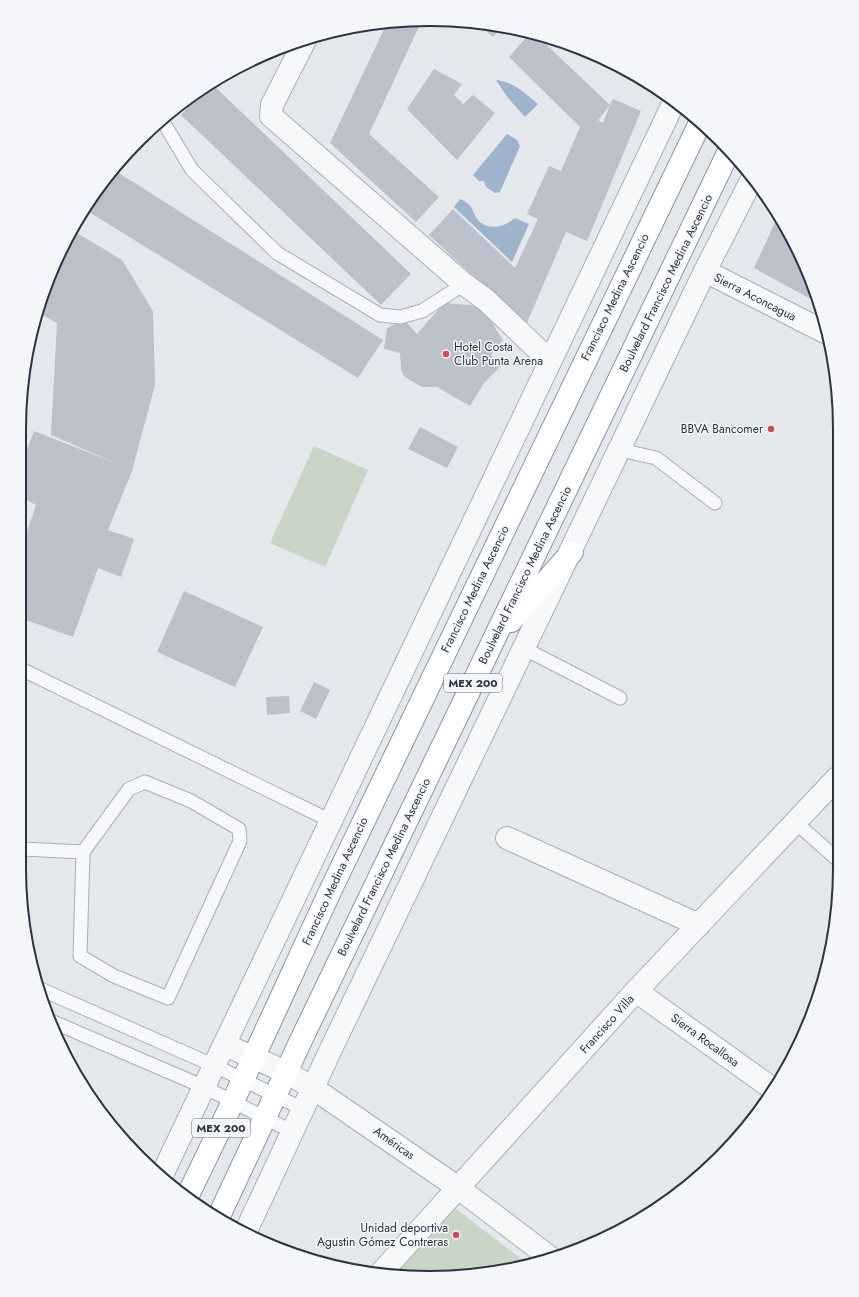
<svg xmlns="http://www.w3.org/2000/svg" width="859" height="1297" font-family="Jost,sans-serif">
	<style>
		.green { fill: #c9d6c5 }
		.water { fill: #9fb4cc }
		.building { fill: #bbc0ca; fill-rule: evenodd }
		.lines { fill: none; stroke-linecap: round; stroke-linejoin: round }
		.service-casing { stroke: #a9aeb7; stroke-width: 15 }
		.minor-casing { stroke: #a9aeb7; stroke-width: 24 }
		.tertiary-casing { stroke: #a9aeb7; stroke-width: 24 }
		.trunk-casing { stroke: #8b94a3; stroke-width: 24 }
		.service { stroke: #f7f8fa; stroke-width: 13 }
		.minor { stroke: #f7f8fa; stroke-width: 22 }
		.tertiary { stroke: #f7f8fa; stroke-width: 22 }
		.trunk { stroke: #fff; stroke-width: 22 }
		.poi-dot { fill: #d1495b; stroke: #f4f6f9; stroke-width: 1.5 }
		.labels { text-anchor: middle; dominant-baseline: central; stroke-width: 3; stroke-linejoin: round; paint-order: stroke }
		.shield { fill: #f4f6f9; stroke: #676e7b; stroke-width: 1 }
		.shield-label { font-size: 11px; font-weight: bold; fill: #2b3445 }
		.street-label { font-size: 12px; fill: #2b3445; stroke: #f4f6f9 }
		.poi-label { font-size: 12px; fill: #2b3445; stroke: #f4f6f9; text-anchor: end }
		.rim { fill: none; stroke: #2b3445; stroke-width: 2 }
	</style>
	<rect width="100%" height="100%" fill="#e4e7ec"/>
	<g class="green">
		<polygon points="314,446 368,470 325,567 270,543"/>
		<polygon points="451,1205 529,1265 510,1270 402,1277 386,1274"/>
	</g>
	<g class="water">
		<path d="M 496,80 C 514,82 525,93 538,104 L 525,117 L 508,98 Z"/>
		<polygon points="507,134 517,140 520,146 500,192 495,193 486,187 484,181 479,181 473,175"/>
		<path d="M 460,199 C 477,206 470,213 480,222 C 491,231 506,226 515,218 L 529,224 L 512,262 L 454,207 Z"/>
	</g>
	<g class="building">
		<polygon points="422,20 369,134 439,197 416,222 330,143 387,23"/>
		<polygon points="478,24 502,26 493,37"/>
		<path d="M 530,33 L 536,35 L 610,105 L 613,99 L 641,111 L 587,241 L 566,232 L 526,325 L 429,235 L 453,209 L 515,268 L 538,219 L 527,214 L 549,166 L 561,171 L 580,127 L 509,57 ZM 610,105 L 603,123 L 598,120 Z"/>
		<polygon points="434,69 462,84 454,95 463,104 473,95 495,113 457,160 407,109"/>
		<polygon points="211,83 411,274 381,305 181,115"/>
		<polygon points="114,170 383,340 358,378 84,209"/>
		<polygon points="778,216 809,272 818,303 754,268"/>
		<polygon points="72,230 122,260 153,311 155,385 132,471 108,530 134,539 121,577 98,568 73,637 23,619 23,591 26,582 23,581 23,543 36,505 23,498 23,460 34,431 118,464 51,435 57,323 37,312 41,298 61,248"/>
		<polygon points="444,303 481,306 503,340 491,355 501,366 484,383 470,406 437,387 422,387 413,382 404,376 401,370 400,353 384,349 387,328 404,320 417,334"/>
		<polygon points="420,427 458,447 447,468 408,449"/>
		<polygon points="184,591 263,627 235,687 157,652"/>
		<polygon points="314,682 330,690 316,719 300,711"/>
		<polygon points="289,696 290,713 267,715 266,697"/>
	</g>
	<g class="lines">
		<defs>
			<g id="service">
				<polyline points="162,120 192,170 277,253 380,315 400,317 422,311 464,284"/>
				<polyline points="620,450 656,458 715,503"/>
				<polyline points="525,649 620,698"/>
				<polyline points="23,670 331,821"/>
				<polyline points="795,822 837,859"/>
				<polyline points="23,849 83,852 129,789 145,782 191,801 239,829 240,841 168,998 114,976 80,956 83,852"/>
				<polyline points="38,988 215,1066 303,1109"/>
				<polyline points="51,1021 204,1087 293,1132"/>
			</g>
			<g id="minor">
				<polyline points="305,40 272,105 271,116 464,284 486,300 550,361"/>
				<polyline points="705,271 827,333"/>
				<polyline points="507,838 699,925"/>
				<polyline points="636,991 773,1089"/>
				<polyline points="225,1045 286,1072 313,1088 457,1187 552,1259"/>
			</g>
			<g id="tertiary">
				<polyline points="161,1177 674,102"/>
				<polyline points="246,1231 331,1049 705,271 752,179"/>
				<polyline points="381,1273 636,991 837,778"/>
			</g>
			<g id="trunk">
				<polyline points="511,621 572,552"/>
				<path d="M 187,1197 C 238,1094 285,988 334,883 C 455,629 576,375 700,123"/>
				<polyline points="219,1216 303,1036 729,151"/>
			</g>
		</defs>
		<use href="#service" class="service-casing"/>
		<use href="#minor" class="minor-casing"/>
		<use href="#tertiary" class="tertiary-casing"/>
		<use href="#trunk" class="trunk-casing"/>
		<use href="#service" class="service"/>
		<use href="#minor" class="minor"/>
		<use href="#tertiary" class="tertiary"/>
		<use href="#trunk" class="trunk"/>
	</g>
	<g class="poi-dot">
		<circle cx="446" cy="354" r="4"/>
		<circle cx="771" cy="429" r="4"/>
		<circle cx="456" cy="1235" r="4"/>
	</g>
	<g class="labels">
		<g class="shield">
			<rect x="444" y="674" width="58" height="18" rx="3"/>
			<rect x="192" y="1119" width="58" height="18" rx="3"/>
		</g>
		<g class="shield-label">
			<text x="473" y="683">MEX 200</text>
			<text x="221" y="1128">MEX 200</text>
		</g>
		<g class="street-label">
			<text transform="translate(666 283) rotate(-64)">Boulvelard Francisco Medina Ascencio</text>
			<text transform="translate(615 297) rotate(-64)">Francisco Medina Ascencio</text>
			<text transform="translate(755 297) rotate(27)">Sierra Aconcagua</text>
			<text transform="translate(525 575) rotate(-64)">Boulvelard Francisco Medina Ascencio</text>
			<text transform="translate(475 589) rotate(-64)">Francisco Medina Ascencio</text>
			<text transform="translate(384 867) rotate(-64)">Boulvelard Francisco Medina Ascencio</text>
			<text transform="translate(335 881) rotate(-65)">Francisco Medina Ascencio</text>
			<text transform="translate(607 1024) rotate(-48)">Francisco Villa</text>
			<text transform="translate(705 1040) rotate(36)">Sierra Rocallosa</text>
			<text transform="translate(394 1143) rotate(35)">Américas</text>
		</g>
		<g class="poi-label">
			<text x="454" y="347" text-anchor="start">Hotel Costa<tspan x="454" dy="14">Club Punta Arena</tspan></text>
			<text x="763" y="429">BBVA Bancomer</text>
			<text x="448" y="1228">Unidad deportiva<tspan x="448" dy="14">Agustin Gómez Contreras</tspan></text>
		</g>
	</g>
	<path d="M0 0H859V1297H0ZM429 26H430A403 403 0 0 1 833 429V868A403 403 0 0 1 430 1271H429A403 403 0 0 1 26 868V429A403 403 0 0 1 429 26Z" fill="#f4f6f9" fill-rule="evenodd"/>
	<path class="rim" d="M429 26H430A403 403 0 0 1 833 429V868A403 403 0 0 1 430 1271H429A403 403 0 0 1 26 868V429A403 403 0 0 1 429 26Z"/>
</svg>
